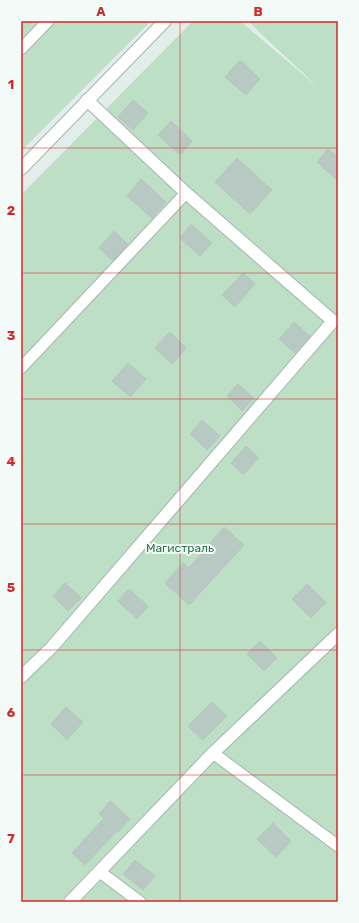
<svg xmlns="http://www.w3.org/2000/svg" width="359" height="923" font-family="Rubik,sans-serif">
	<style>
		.green { fill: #bcdfc6 }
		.building { fill: #b8c8c2; stroke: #b6c7c0 }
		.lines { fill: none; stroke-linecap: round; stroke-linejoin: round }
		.lane-casing { stroke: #a5b5b0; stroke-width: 13 }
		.street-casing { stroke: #a5b5b0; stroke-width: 14 }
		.lane { stroke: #fff; stroke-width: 11 }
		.street { stroke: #fff; stroke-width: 12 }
		.grid { fill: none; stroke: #d62828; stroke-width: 1; stroke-opacity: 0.55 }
		.labels { text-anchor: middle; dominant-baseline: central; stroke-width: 4; stroke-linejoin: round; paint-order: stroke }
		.park-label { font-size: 12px; fill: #2c7749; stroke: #f4faf7 }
		.neatline { fill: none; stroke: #d62828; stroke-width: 1.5 }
		.grid-label { font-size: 13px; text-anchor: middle; font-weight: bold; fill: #d62828 }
	</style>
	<rect width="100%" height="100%" fill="#e3ede9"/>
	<g class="green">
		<polygon points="21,21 151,21 21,151"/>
		<polygon points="193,21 240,21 319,88 258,31 249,21 338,21 338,103 336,102 338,104 338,902 21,902 21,195"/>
	</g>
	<g class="building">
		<polygon points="240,60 260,79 246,95 225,77"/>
		<polygon points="133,100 148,113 133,130 118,117"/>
		<polygon points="171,121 192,141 180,155 158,135"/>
		<polygon points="328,149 338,157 338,181 317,162"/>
		<polygon points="237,158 272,190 250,214 215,182"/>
		<polygon points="141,179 166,202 152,218 127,196"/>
		<polygon points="191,224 212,243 200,256 180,238"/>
		<polygon points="114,231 128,244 113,261 99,248"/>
		<polygon points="243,273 255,284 235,307 222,295"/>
		<polygon points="294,322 310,336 295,353 279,339"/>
		<polygon points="170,332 186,348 172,364 155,348"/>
		<polygon points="128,363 146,379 130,397 112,381"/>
		<polygon points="238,384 254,398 242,411 227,396"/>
		<polygon points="202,420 220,436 207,450 190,434"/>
		<polygon points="246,446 259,458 243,475 231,463"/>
		<polygon points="224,527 244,545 189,605 165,583 183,563 189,568"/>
		<polygon points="65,583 81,598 68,611 53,596"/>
		<polygon points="307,584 326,602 311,618 292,599"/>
		<polygon points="129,589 148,606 137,619 118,601"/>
		<polygon points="260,641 277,658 264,671 247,654"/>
		<polygon points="212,702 227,716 203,740 188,726"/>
		<polygon points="66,707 83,722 67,740 51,724"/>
		<polygon points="110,801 130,819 118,832 117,831 85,865 72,853 104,818 99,814"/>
		<polygon points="273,823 291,841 276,857 257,839"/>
		<polygon points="135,860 155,876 143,890 123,874"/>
	</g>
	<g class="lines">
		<defs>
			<g id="lane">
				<polyline points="21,49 48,21"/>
				<polyline points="21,368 186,193"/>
				<polyline points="213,753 338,846"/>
				<polyline points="100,872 140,902"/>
			</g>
			<g id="street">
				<polyline points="21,169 165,21"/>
				<polyline points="21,677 52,647 333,321 186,193 87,100"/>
				<polyline points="70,902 213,753 338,634"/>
			</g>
		</defs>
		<use href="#lane" class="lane-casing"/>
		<use href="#street" class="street-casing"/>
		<use href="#lane" class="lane"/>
		<use href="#street" class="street"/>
	</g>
	<path class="grid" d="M 180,21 L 180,902M 21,148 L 338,148M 21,273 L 338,273M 21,399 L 338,399M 21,524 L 338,524M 21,650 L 338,650M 21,775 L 338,775"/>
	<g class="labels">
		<g class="park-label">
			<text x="180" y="548">Магистраль</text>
		</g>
	</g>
	<rect width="359" height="923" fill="none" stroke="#f4faf7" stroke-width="44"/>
	<rect x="22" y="22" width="315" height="879" class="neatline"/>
	<g class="grid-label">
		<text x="101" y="16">A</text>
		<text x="258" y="16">B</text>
		<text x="11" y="89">1</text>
		<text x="11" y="215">2</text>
		<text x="11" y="340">3</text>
		<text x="11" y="466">4</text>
		<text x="11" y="592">5</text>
		<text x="11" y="717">6</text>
		<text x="11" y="843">7</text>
	</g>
</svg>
